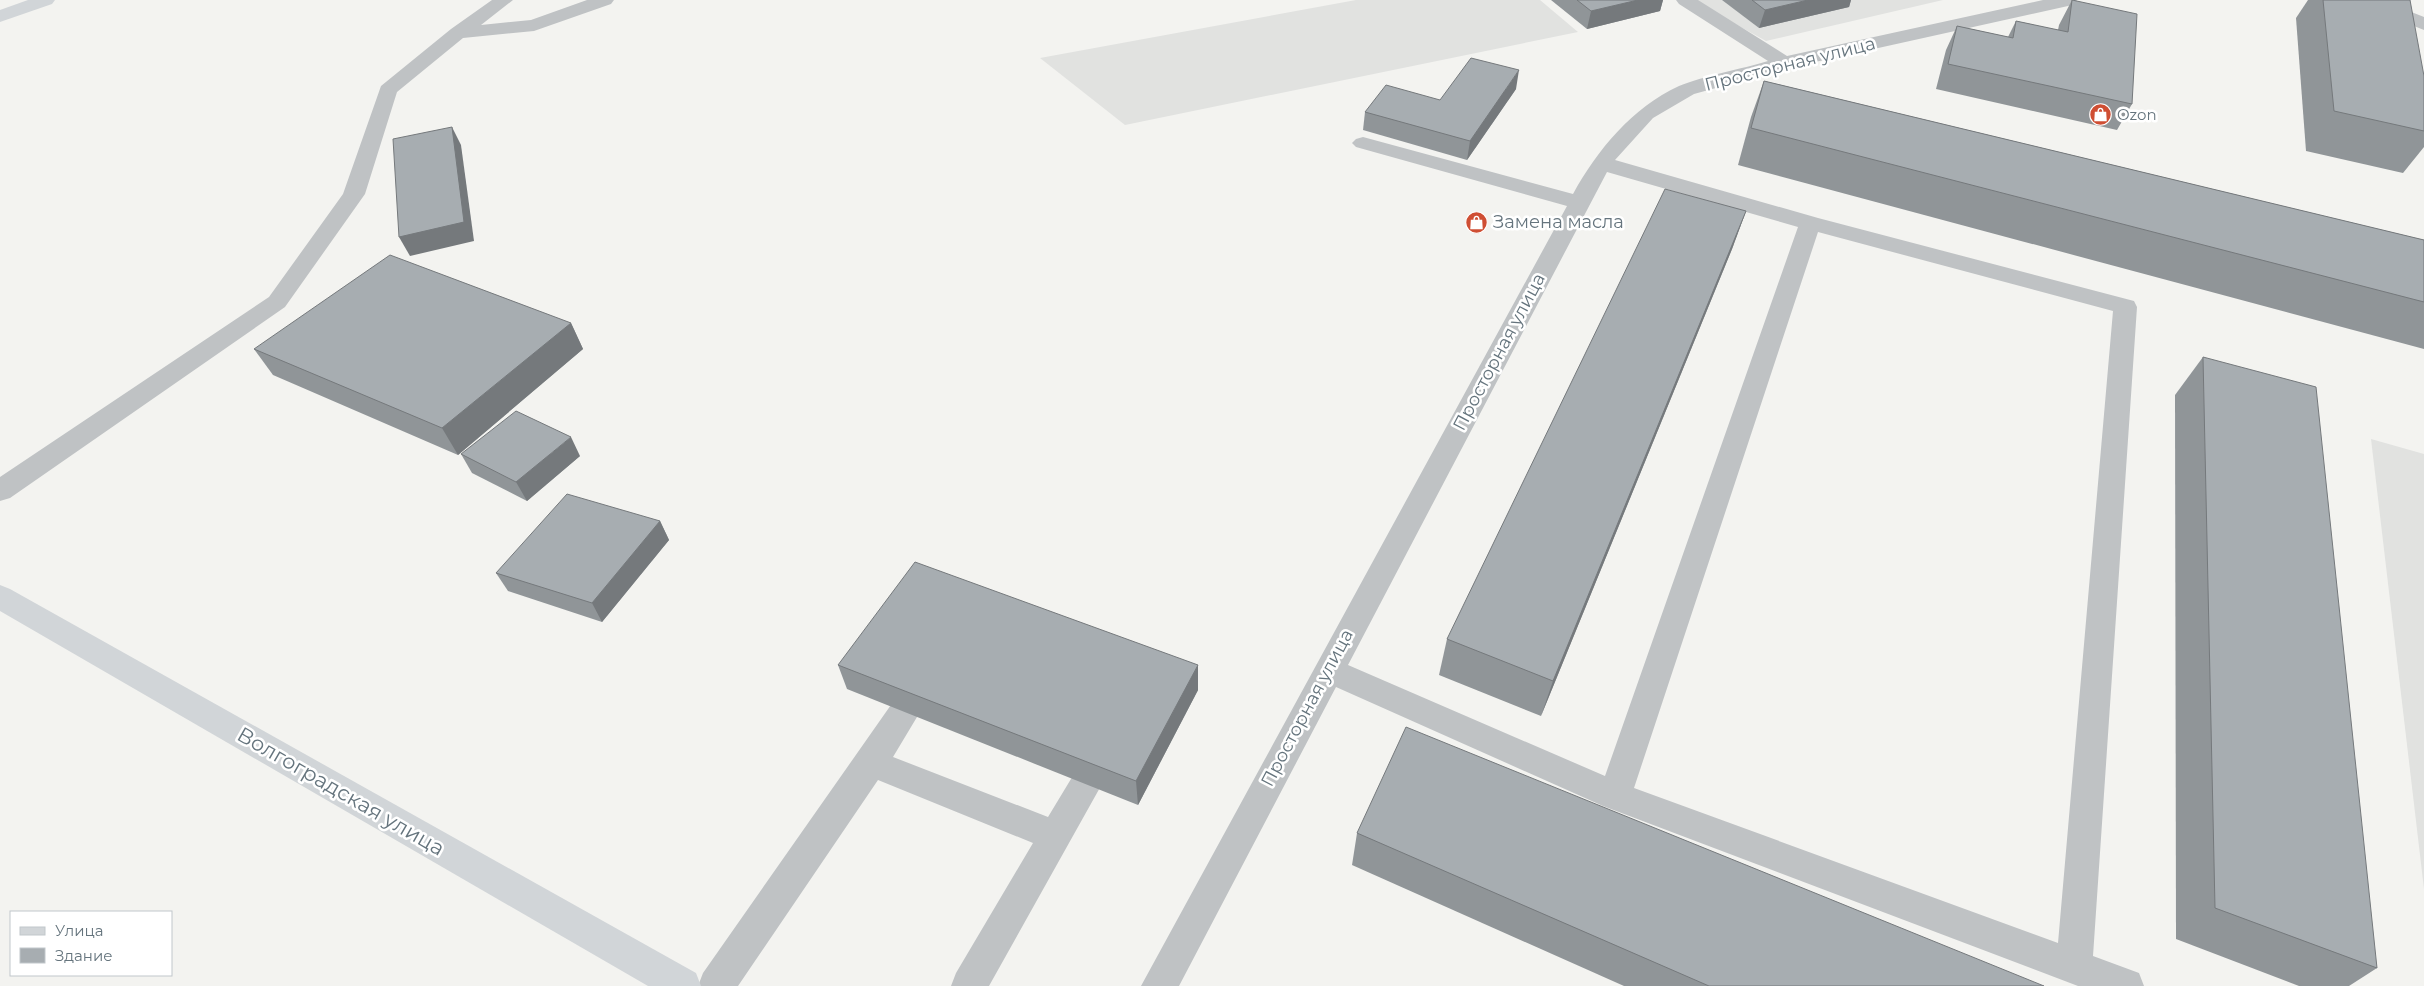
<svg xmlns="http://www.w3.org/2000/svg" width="2424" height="986" font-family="Montserrat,sans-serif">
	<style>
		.built { fill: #e1e2e0 }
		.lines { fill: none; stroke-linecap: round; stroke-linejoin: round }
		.minor { fill: #bfc2c4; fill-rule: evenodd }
		.major { fill: #d1d5d8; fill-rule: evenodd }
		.wall { fill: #909598 }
		.shaded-wall { fill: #75797c }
		.building { fill: #a7adb1; stroke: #75797c }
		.labels { text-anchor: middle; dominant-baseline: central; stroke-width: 5; stroke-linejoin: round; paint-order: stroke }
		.far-poi-label { font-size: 15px; fill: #65747d; stroke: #fff; text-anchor: start }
		.street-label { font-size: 18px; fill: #65747d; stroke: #fff }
		.poi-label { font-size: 18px; fill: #65747d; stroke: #fff; text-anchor: start }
		.near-street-label { font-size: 21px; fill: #65747d; stroke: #fff }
	</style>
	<rect width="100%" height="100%" fill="#f3f3f0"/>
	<g class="built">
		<polygon points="1356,0 1540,0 1578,32 1125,125 1040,58"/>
		<polygon points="1692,0 1943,0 1766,41"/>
		<polygon points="2371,439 2424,454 2424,889"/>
	</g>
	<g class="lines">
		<g class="minor">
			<polygon points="492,0 513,0 481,25 531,20 587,0 614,0 611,4 534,31 463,38 397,92 365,194 285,307 10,498 0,501 0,477 269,297 343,194 381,86 451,29"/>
			<path d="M 1676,0 L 1698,0 L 1787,56 L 2043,0 L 2077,0 L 2074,4 L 2068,6 L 1788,68 L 1694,94 L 1653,118 L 1615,160 L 1818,218 L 2134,301 L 2137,307 L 2093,956 L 2139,973 L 2144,986 L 2078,986 L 1603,806 L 1336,687 L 1179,986 L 1141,986 L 1567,206 L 1356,147 L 1352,143 L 1356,139 L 1363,137 L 1573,194 C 1598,149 1632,108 1679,86 C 1703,76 1742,69 1768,61 L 1679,4 ZM 1607,172 L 1798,227 L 1605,776 L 1348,665 ZM 1818,232 L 2113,311 L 2058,943 L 1634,788 Z"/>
			<polygon points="2356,0 2381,0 2424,17 2424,30 2359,4"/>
			<polygon points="904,699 915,702 920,712 893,757 1048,817 1074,774 1086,769 1098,774 1102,784 989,986 951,986 956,973 1033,843 878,780 738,986 698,986 703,973 893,702"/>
		</g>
		<g class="major">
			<polygon points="28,0 55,0 52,4 0,22 0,10"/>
			<polygon points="0,585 10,589 696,973 701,986 648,986 0,611"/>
		</g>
	</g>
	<g class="wall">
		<polygon points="1551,0 1663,0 1660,11 1587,29"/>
		<polygon points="1722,0 1851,0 1849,7 1759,28"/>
		<polygon points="2072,0 2132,104 2117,130 1936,89 1946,50 1957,26 2008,37 2016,21 2058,30 2059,25"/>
		<polygon points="2308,0 2410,0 2424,131 2424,147 2403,173 2306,151 2296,18"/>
		<polygon points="1764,81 2424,240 2424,349 1738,165 1751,117"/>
		<polygon points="1516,89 1467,160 1363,130 1365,112"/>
		<polygon points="1746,211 1732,249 1541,716 1439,675 1447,639"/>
		<polygon points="571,323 583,349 458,455 273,375 254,349"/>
		<polygon points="2203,357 2377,968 2349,986 2299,986 2176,939 2175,395"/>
		<polygon points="461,454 580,456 527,501 472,473"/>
		<polygon points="660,521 669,540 602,622 508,591 496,573"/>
		<polygon points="838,665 1198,665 1198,690 1138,805 847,689"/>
		<polygon points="1357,833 2044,986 1624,986 1352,865"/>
	</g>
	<g class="shaded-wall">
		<polygon points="1638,0 1663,0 1660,11 1587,29 1591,11"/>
		<polygon points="1808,0 1851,0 1849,7 1759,28 1765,10"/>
		<polygon points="1519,70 1516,89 1467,160 1470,141"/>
		<polygon points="452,127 461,145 474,241 410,256 399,237"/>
		<polygon points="1746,211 1732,249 1541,716 1553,681"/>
		<polygon points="571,323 583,349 458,455 442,428"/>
		<polygon points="571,437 580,456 527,501 516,482"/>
		<polygon points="660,521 669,540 602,622 592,603"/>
		<polygon points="1198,665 1198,690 1138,805 1136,781"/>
	</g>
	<g class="building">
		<polygon points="1577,0 1638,0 1591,11"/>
		<polygon points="1752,0 1808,0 1765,10"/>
		<polygon points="2072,0 2137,14 2132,104 1948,64 1957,26 2013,38 2016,21 2068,32"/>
		<polygon points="2323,0 2410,0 2424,76 2424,131 2334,111"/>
		<polygon points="1471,58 1519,70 1470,141 1365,112 1386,85 1440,100"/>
		<polygon points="1764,81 2424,240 2424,302 1751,128"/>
		<polygon points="452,127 464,222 399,237 393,139"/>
		<polygon points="1665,189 1746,211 1553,681 1447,639"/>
		<polygon points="390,255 571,323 442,428 254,349"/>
		<polygon points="2203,357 2316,387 2377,968 2215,908"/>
		<polygon points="516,411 571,437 516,482 461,454"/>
		<polygon points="567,494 660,521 592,603 496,573"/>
		<polygon points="915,562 1198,665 1136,781 838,665"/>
		<polygon points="1406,727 2044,986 1709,986 1357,833"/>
	</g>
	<defs>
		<symbol id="shop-disc" viewBox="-11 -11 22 22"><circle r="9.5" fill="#cf4e33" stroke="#fff"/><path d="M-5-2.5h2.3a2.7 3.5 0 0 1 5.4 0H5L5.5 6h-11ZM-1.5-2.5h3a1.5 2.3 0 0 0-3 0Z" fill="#fff"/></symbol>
	</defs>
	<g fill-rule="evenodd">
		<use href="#shop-disc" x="2088" y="102" width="25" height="25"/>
		<use href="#shop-disc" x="1464" y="210" width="25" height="25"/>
	</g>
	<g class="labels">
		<g class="far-poi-label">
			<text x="2117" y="114">Ozon</text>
		</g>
		<g class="street-label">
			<text transform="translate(1790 64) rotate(-14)">Просторная улица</text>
			<text transform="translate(1499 352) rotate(-62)">Просторная улица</text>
			<text transform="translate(1307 708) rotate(-62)">Просторная улица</text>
		</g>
		<g class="poi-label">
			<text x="1493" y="222">Замена масла</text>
		</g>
		<g class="near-street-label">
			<text transform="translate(341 791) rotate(30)">Волгоградская улица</text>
		</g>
	</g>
	<rect x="10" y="911" width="162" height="65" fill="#ffffff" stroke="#c1c7cb"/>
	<rect x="20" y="927" width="25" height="8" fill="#d1d5d8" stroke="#c1c7cb"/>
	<text x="55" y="936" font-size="15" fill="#65747d">Улица</text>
	<rect x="20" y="948" width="25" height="15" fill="#a7adb1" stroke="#c1c7cb"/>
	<text x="55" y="961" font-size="15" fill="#65747d">Здание</text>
</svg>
